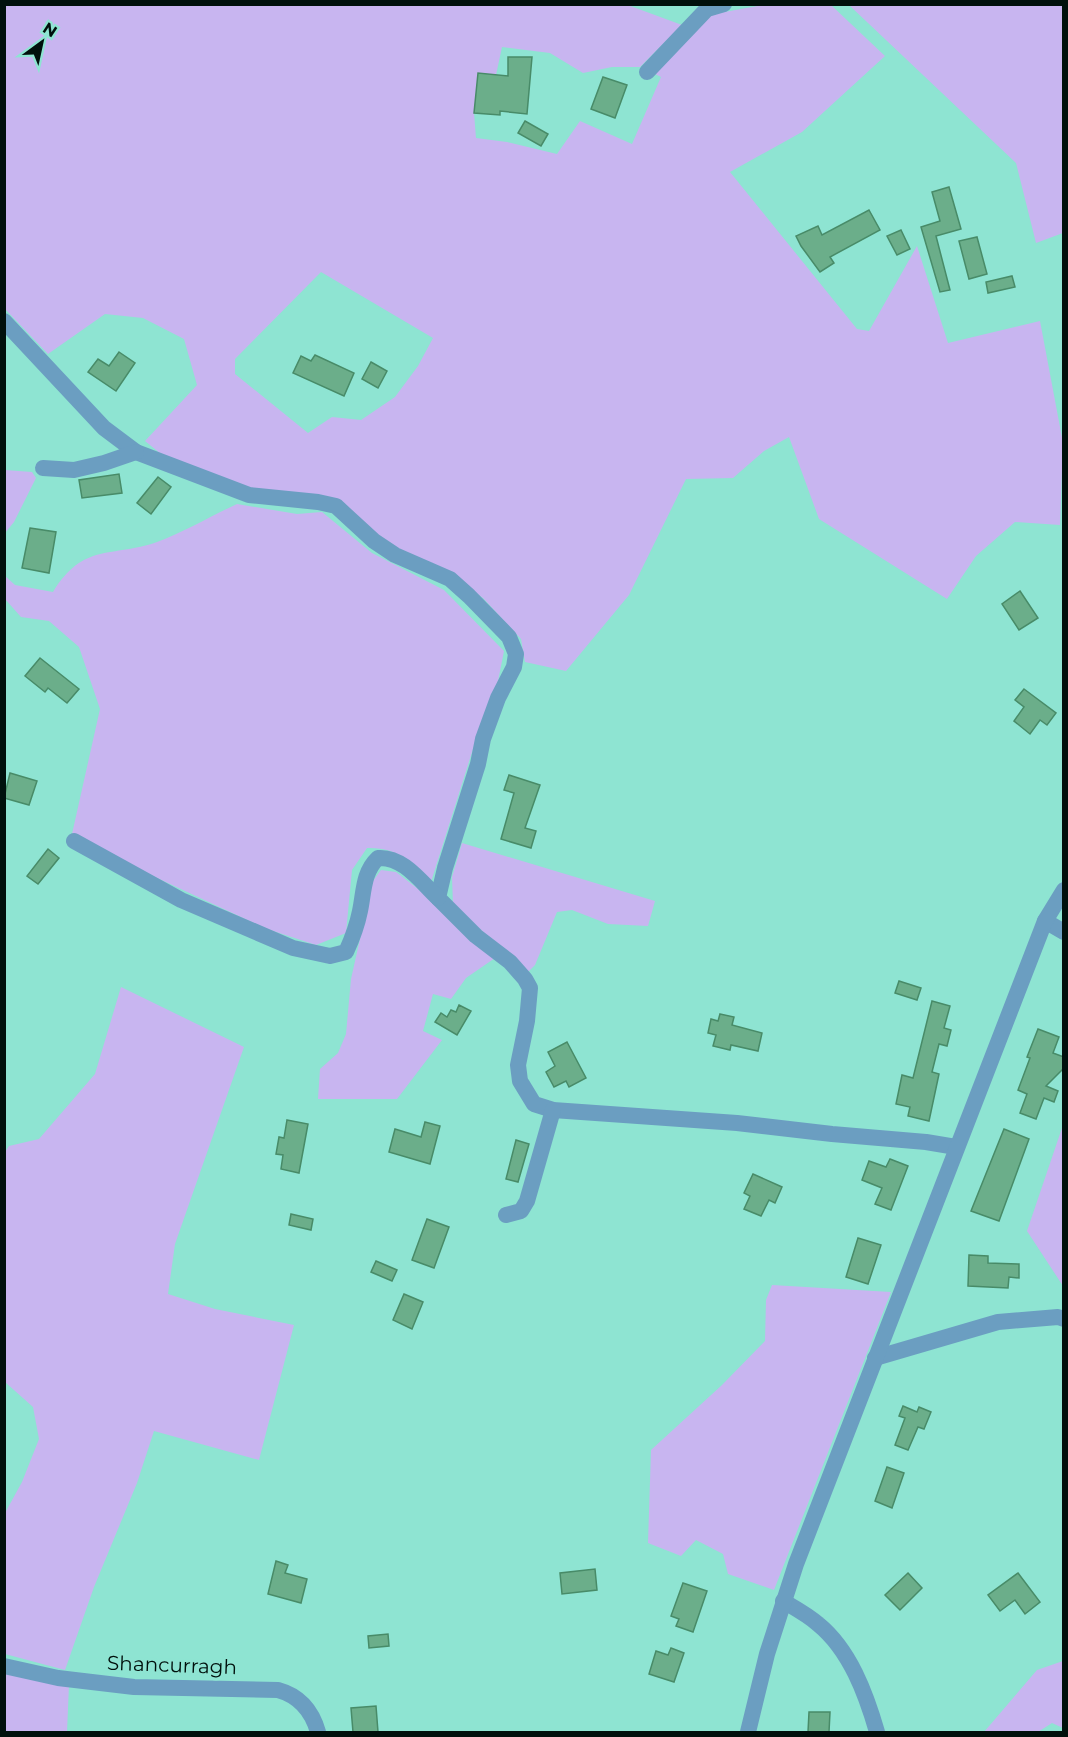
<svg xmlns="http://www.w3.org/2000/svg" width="1068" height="1737" font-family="Montserrat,sans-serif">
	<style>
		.green { fill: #c8b5f0; fill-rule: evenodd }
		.building { fill: #6bae8a; stroke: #488b68; stroke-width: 1.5 }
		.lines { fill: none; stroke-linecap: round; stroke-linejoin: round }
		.minor { stroke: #6b9ec1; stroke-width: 16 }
		.labels { text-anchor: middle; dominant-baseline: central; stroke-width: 6; stroke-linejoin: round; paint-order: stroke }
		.street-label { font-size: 20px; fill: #00100c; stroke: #8ee4d2 }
	</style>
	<rect width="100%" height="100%" fill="#8ee4d2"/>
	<g class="green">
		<path d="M 625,4 L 682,25 L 640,67 L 612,67 L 583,73 L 550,53 L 502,47 L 496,75 L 474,113 L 476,138 L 507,142 L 557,154 L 580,121 L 632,144 L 661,77 L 655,74 L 708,15 L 763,5 L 831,5 L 885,56 L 802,132 L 730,172 L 857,329 L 869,331 L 917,246 L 948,343 L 1040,321 L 1063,443 L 1060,525 L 1015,522 L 976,556 L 947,599 L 819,519 L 789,437 L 764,451 L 733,478 L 686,479 L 629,595 L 566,671 L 525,662 L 521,639 L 483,598 L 454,577 L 390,548 L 342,505 L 241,487 L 161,454 L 145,441 L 197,385 L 184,339 L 143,318 L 105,314 L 48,354 L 5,309 L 4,5 ZM 321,272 L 433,338 L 418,366 L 395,397 L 361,420 L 332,417 L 308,433 L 235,374 L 235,359 Z"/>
		<polygon points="849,5 1063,5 1063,233 1036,243 1016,163"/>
		<polygon points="5,470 32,472 36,478 14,522 5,533"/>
		<path d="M 237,504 L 297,514 L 322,512 L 372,553 L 444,590 L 504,651 L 498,681 L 473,749 L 431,882 C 410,862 398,847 367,848 L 352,870 L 346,933 L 316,945 L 267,929 L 155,877 L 72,834 L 100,709 L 79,647 L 49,621 L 21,617 L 5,599 L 4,575 L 15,585 L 53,592 C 84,542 111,558 157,542 C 184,532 211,516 237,504 Z"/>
		<polygon points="462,843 655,901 648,926 608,924 572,910 557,912 535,965 528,972 453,905 452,877"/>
		<polygon points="381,870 396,872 426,895 495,958 466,978 451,999 433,994 423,1031 442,1040 397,1099 318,1099 320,1069 338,1053 346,1034 351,979 373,881"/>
		<polygon points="121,987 244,1047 175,1244 168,1294 215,1309 294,1325 259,1460 154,1431 137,1483 94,1587 65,1670 5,1654 5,1513 22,1482 39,1439 33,1407 5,1382 5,1152 9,1146 39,1139 95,1074"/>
		<polygon points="1063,1125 1063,1286 1027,1231"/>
		<polygon points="772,1285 891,1292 774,1590 728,1574 723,1554 696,1540 681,1556 648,1543 651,1450 722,1385 765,1341 766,1300"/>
		<polygon points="1063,1661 1063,1728 1052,1723 1038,1732 984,1732 1037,1670"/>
		<polygon points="5,1670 69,1685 67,1732 5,1732"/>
	</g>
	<g class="building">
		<polygon points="508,57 532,57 527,114 500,111 500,115 474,113 478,73 508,76"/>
		<polygon points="603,77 627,85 615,118 591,109"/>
		<polygon points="525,121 548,134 541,146 518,133"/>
		<polygon points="949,187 961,229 936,236 950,290 940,292 921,227 940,221 932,192"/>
		<polygon points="869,210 880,230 830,257 834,263 820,272 801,246 796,236 818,226 822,235"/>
		<polygon points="901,230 910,249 897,255 887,236"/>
		<polygon points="977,237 987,274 969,279 959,241"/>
		<polygon points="1012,276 1015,287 988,293 986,282"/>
		<polygon points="119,352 135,363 116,391 88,372 98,359 109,366"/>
		<polygon points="315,355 354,373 344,396 293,373 301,356 311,361"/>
		<polygon points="371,362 387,371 378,388 362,379"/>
		<polygon points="119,474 122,493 82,498 79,480"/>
		<polygon points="158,477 171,487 151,514 137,503"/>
		<polygon points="30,528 56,532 49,573 22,568"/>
		<polygon points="1020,591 1038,618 1019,630 1002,604"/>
		<polygon points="40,658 79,689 67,703 48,688 45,692 25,676"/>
		<polygon points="1024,689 1056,713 1047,725 1040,720 1030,734 1014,721 1024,707 1015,700"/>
		<polygon points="10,773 37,781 29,805 4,798"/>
		<polygon points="509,775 540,785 525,828 536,831 531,848 501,839 514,793 504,790"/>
		<polygon points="48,849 59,858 38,884 27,876"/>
		<polygon points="899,981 921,988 917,1000 895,993"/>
		<polygon points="932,1001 950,1006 944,1028 951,1030 947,1046 939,1044 932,1072 939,1074 929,1121 908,1116 910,1107 896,1104 902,1075 913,1078"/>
		<polygon points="459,1005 471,1011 457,1035 435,1022 441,1013 447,1017 451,1010 456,1012"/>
		<polygon points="720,1014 734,1017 732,1025 762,1033 758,1051 731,1045 730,1050 713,1046 716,1035 708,1033 711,1019 718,1021"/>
		<polygon points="1038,1029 1059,1037 1053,1053 1064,1057 1064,1068 1046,1086 1058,1091 1054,1102 1044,1098 1036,1119 1020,1113 1027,1094 1018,1090 1030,1058 1027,1057"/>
		<polygon points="567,1042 586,1078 569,1087 566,1081 554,1087 546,1072 555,1066 548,1052"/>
		<polygon points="287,1120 308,1124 299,1173 281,1169 283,1155 276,1154 279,1137 284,1138"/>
		<polygon points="425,1122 440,1126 430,1164 389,1152 395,1129 421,1137"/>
		<polygon points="1004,1129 1029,1139 999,1221 971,1211"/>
		<polygon points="516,1140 529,1144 518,1182 506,1179"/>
		<polygon points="890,1159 908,1166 891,1210 875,1204 882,1188 862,1180 869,1161 886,1167"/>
		<polygon points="753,1174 782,1187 775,1203 769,1200 761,1216 744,1209 750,1196 744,1193"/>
		<polygon points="291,1214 313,1219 311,1230 289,1225"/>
		<polygon points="427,1219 449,1227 434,1268 412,1260"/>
		<polygon points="858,1238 881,1245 868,1284 846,1277"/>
		<polygon points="969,1255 988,1256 988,1263 1019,1264 1019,1278 1009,1277 1008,1288 968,1286"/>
		<polygon points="376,1261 397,1270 392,1281 371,1272"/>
		<polygon points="404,1294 423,1302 412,1329 393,1320"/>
		<polygon points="903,1406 917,1412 919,1407 931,1412 924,1429 918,1427 908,1450 895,1445 905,1418 899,1416"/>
		<polygon points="887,1467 904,1473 892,1508 875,1501"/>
		<polygon points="276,1561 288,1565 285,1573 307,1579 301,1603 268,1594"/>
		<polygon points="595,1569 597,1590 562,1594 560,1573"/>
		<polygon points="908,1573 922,1588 900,1610 885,1595"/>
		<polygon points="1018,1573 1040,1602 1025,1614 1015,1600 1000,1611 988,1595"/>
		<polygon points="683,1583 707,1591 693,1632 676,1626 679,1619 671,1616"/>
		<polygon points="388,1634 389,1646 369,1648 368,1636"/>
		<polygon points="671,1648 684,1653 674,1682 649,1674 656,1651 668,1655"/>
		<polygon points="376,1706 378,1732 353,1732 351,1708"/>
		<polygon points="809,1712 830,1712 829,1732 808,1732"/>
	</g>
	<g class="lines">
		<g class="minor">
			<polyline points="647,72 707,9 724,4"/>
			<polyline points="4,321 104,428 136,452 249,495 318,502 336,506 374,541 395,555 450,579 469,596 509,637 516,654 514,667 498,698 483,739 478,764 445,868 438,898 476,936 510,962 525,979 530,988 527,1021 518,1065 520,1081 534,1104 553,1110 737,1123 832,1134 926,1142 956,1147"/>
			<polyline points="43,468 74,470 104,463 136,452"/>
			<path d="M 74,841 L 181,900 L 293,948 L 330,956 L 346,952 C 352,939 357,926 360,911 C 364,892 363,872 378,858 C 403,856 421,882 438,898"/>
			<polyline points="1045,921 1064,932"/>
			<polyline points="506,1215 521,1211 527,1201 553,1110"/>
			<polyline points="875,1358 998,1322 1058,1317 1064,1319"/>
			<path d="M 783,1601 C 795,1608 808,1615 818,1624 C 850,1650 866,1694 877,1732"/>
			<path d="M 4,1666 L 58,1678 L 134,1687 L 278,1690 C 300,1696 312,1711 318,1732"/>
			<polyline points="748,1732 767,1654 796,1564 1045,921 1064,890"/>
		</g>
	</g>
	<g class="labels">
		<g class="street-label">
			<text transform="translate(172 1665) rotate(2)">Shancurragh</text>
		</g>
	</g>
	<rect width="1068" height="1737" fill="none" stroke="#00100c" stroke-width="12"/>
	<g transform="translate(42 42) rotate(33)" stroke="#8ee4d2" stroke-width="4.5" paint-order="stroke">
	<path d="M0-4.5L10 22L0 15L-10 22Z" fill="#00100c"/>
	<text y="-9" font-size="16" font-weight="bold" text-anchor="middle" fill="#00100c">N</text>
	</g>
</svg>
